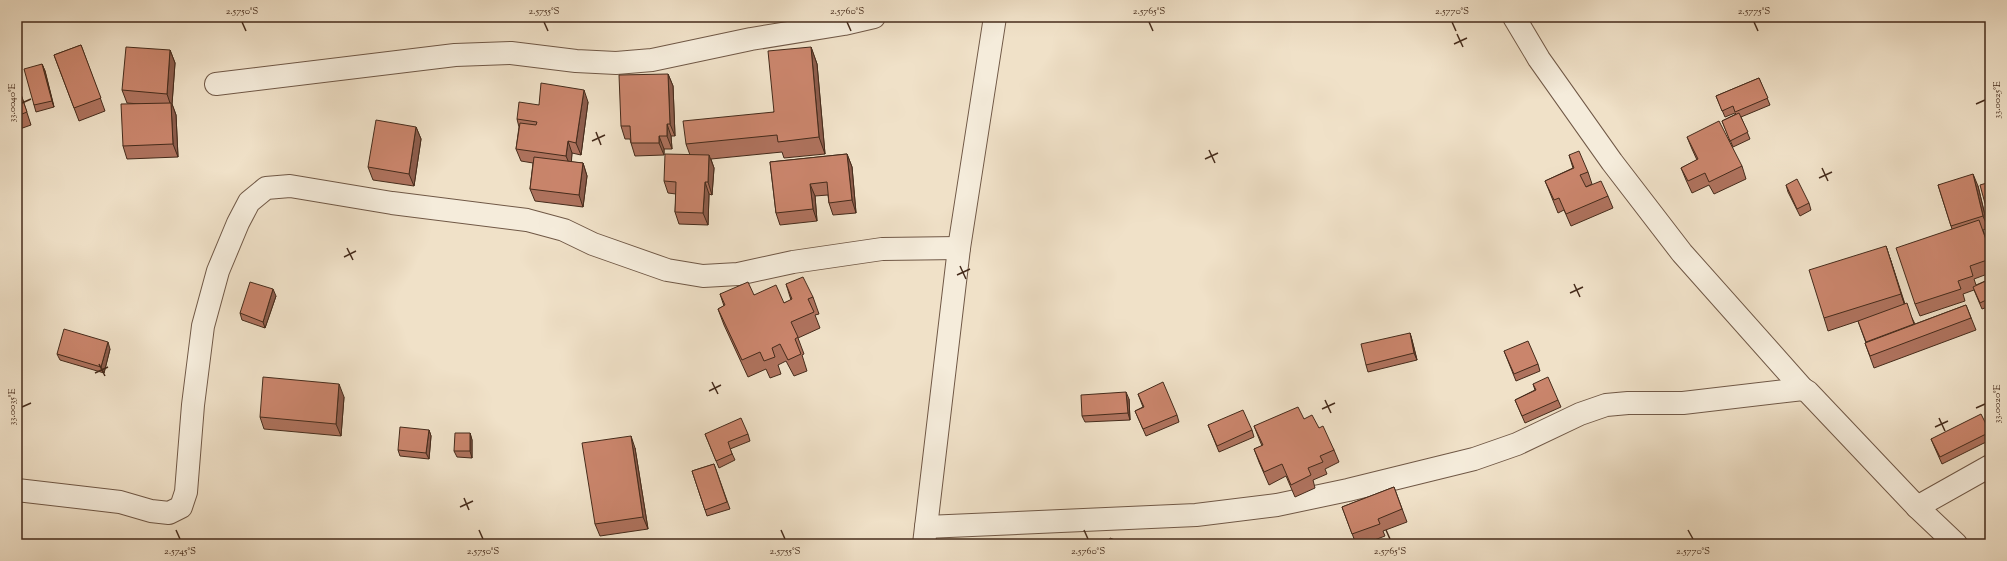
<svg xmlns="http://www.w3.org/2000/svg" width="2007" height="561" font-family="'Sorts Mill Goudy',serif">
	<style>
		.lines { fill: none; stroke-linecap: round; stroke-linejoin: round }
		.minor-casing { stroke: #705846; stroke-width: 24 }
		.minor { stroke: #f5ecdb; stroke-width: 22 }
		.wall { fill: #ae725d; stroke: #452b1b }
		.shaded-wall { fill: #8d5d4c; stroke: #452b1b }
		.building { fill: #ca856c; stroke: #452b1b }
		.ticks { fill: none; stroke: #452b1b; stroke-width: 1.5 }
		.neatline { fill: none; stroke: #452b1b; stroke-width: 1.5 }
		.ticks-label { font-size: 10px; text-anchor: middle; fill: #452b1b }
	</style>
	<rect width="100%" height="100%" fill="#f0e1c8"/>
	<filter id="stains"><feTurbulence type="fractalNoise" baseFrequency=".005" numOctaves="4"/><feColorMatrix values="0 0 0 0 .2 0 0 0 0 .09 0 0 0 0 .02 0 0 0 .5 -.17"/></filter>
	<radialGradient id="worn" r=".72"><stop offset=".6" stop-color="#630" stop-opacity="0"/><stop offset="1" stop-color="#630" stop-opacity=".3"/></radialGradient>
	<g class="lines">
		<defs>
			<g id="minor">
				<polyline points="1514,17 1539,59 1612,162 1682,253 1803,389 1808,392 1917,507 1956,544"/>
				<polyline points="216,84 455,55 511,53 576,61 616,63 652,60 751,39 844,24 874,17"/>
				<polyline points="17,490 120,502 151,511 169,513 181,507 186,492 193,405 203,326 218,271 238,223 249,202 266,188 290,186 392,203 527,220 564,230 593,244 667,270 703,276 738,274 793,262 882,249 959,248"/>
				<polyline points="1917,507 1990,466"/>
				<polyline points="926,527 1196,515 1277,505 1348,490 1474,459 1517,444 1580,414 1606,405 1628,403 1683,403 1803,389"/>
				<polyline points="924,544 959,248 995,17"/>
			</g>
		</defs>
		<use href="#minor" class="minor-casing"/>
		<use href="#minor" class="minor"/>
	</g>
	<g class="wall">
		<polygon points="81,45 105,111 79,121 54,55"/>
		<polygon points="811,47 817,64 825,154 784,158 782,152 711,159 714,168 712,195 709,194 708,225 679,224 675,212 676,194 668,193 664,181 690,155 686,144 774,112"/>
		<polygon points="170,50 175,63 172,104 176,115 178,157 127,159 123,146 140,104 127,103 122,90"/>
		<polygon points="42,64 45,71 54,107 36,112 34,105"/>
		<polygon points="668,74 673,86 675,136 671,136 672,149 664,149 664,155 635,156 631,143 630,139 625,139 621,126"/>
		<polygon points="1759,78 1770,105 1741,117 1750,139 1733,147 1722,121 1736,114 1735,113 1725,117 1716,96"/>
		<polygon points="17,82 31,125 17,130"/>
		<polygon points="588,102 581,155 572,153 571,162 583,163 587,176 583,207 535,201 530,189 533,163 521,161 516,149 519,127 517,119 539,105"/>
		<polygon points="416,127 421,139 414,186 373,180 368,167"/>
		<polygon points="1687,137 1742,166 1746,179 1714,194 1709,185 1692,193 1686,180 1681,168 1697,160 1692,149"/>
		<polygon points="847,154 852,167 856,213 833,215 829,203 828,195 815,196 817,221 780,225 776,213 770,162"/>
		<polygon points="1569,155 1588,172 1592,184 1586,187 1608,196 1613,208 1571,226 1564,210 1558,213 1550,193 1545,181 1573,168"/>
		<polygon points="1786,185 1809,203 1811,210 1800,216 1788,192"/>
		<polygon points="1938,185 1978,186 1988,228 1983,230 1990,250 1990,273 1974,279 1976,285 1990,279 1990,306 1982,309 1974,290 1963,294 1965,301 1920,316 1915,304 1952,229"/>
		<polygon points="1890,258 1905,304 1915,324 1966,305 1976,330 1874,368 1865,343 1866,343 1858,321 1828,331 1824,318"/>
		<polygon points="786,284 813,297 819,314 815,315 820,328 798,338 804,354 802,355 807,371 794,376 786,361 778,365 781,374 770,378 766,369 748,377 724,325 718,309 724,306 720,294 754,295 784,303 791,300"/>
		<polygon points="276,296 265,328 242,320 240,313"/>
		<polygon points="1410,333 1412,340 1417,360 1368,372 1366,365"/>
		<polygon points="110,349 104,373 60,360 57,354"/>
		<polygon points="1504,351 1538,364 1540,371 1516,381"/>
		<polygon points="1533,384 1558,400 1561,407 1525,423 1515,400 1535,390"/>
		<polygon points="1138,394 1177,415 1179,422 1146,436 1135,411 1143,407"/>
		<polygon points="344,397 341,436 264,429 260,417"/>
		<polygon points="1129,399 1130,420 1085,422 1082,416"/>
		<polygon points="1304,419 1319,428 1334,450 1339,462 1325,469 1327,474 1313,480 1315,488 1295,497 1286,476 1269,485 1259,462 1254,449 1262,446 1254,426"/>
		<polygon points="1208,425 1252,430 1254,437 1219,452"/>
		<polygon points="429,430 431,436 429,459 400,456 398,450"/>
		<polygon points="1990,432 1990,440 1942,464 1934,446 1931,439"/>
		<polygon points="470,433 472,440 472,458 457,457 454,451"/>
		<polygon points="705,434 748,434 750,441 730,449 735,460 719,468"/>
		<polygon points="635,448 648,529 600,536 595,524"/>
		<polygon points="714,464 730,509 707,516 692,471"/>
		<polygon points="1394,487 1407,522 1383,531 1385,536 1364,544 1356,544 1342,507"/>
	</g>
	<g class="shaded-wall">
		<polygon points="811,47 817,64 825,154 819,137"/>
		<polygon points="170,50 175,63 172,104 176,115 178,157 173,144 171,106 167,94"/>
		<polygon points="42,64 45,71 54,107 52,101"/>
		<polygon points="668,74 673,86 675,136 670,124"/>
		<polygon points="584,90 588,102 581,155 576,143"/>
		<polygon points="667,124 671,136 672,149 667,136"/>
		<polygon points="416,127 421,139 414,186 409,174"/>
		<polygon points="659,136 664,149 664,155 659,143"/>
		<polygon points="568,141 572,153 571,168 566,156"/>
		<polygon points="847,154 852,167 856,213 852,200"/>
		<polygon points="709,155 714,168 712,195 708,182"/>
		<polygon points="583,163 587,176 583,207 579,195"/>
		<polygon points="1973,174 1978,186 1988,228 1983,216"/>
		<polygon points="705,182 709,194 708,225 703,213"/>
		<polygon points="810,184 815,196 817,221 813,209"/>
		<polygon points="1886,246 1890,258 1905,306 1901,294"/>
		<polygon points="273,289 276,296 265,328 263,322"/>
		<polygon points="1410,333 1412,340 1417,360 1414,353"/>
		<polygon points="108,342 110,349 104,373 101,367"/>
		<polygon points="339,384 344,397 341,436 336,424"/>
		<polygon points="1126,392 1129,399 1130,420 1128,413"/>
		<polygon points="429,430 431,436 429,459 426,453"/>
		<polygon points="470,433 472,440 472,458 470,451"/>
		<polygon points="631,436 635,448 648,529 643,517"/>
	</g>
	<g class="building">
		<polygon points="81,45 101,98 74,108 54,55"/>
		<polygon points="126,47 170,50 167,94 122,90"/>
		<polygon points="811,47 819,137 778,142 777,135 686,144 683,121 774,112 768,51"/>
		<polygon points="42,64 52,101 34,105 24,69"/>
		<polygon points="668,74 670,124 667,124 667,136 659,136 659,143 631,143 630,126 621,126 619,75"/>
		<polygon points="1759,78 1768,98 1735,112 1733,106 1722,111 1716,96"/>
		<polygon points="17,83 27,112 17,116"/>
		<polygon points="541,83 584,90 576,143 568,141 566,156 516,149 520,123 536,125 537,122 517,119 519,102 539,105"/>
		<polygon points="171,103 173,144 123,146 121,104"/>
		<polygon points="1739,113 1748,132 1730,141 1722,121"/>
		<polygon points="376,120 416,127 409,174 368,167"/>
		<polygon points="1719,121 1742,166 1709,182 1705,173 1688,181 1681,168 1698,159 1687,137"/>
		<polygon points="1579,151 1588,172 1580,175 1586,187 1601,181 1608,196 1566,214 1559,198 1554,200 1545,181 1574,168 1569,155"/>
		<polygon points="665,154 709,155 708,182 705,182 703,213 675,212 676,182 664,181"/>
		<polygon points="847,154 852,200 829,203 827,182 810,184 813,209 776,213 770,162"/>
		<polygon points="534,157 583,163 579,195 530,189"/>
		<polygon points="1973,174 1983,216 1951,226 1938,185"/>
		<polygon points="1797,179 1809,203 1797,209 1786,185"/>
		<polygon points="1990,182 1990,222 1980,185"/>
		<polygon points="1979,220 1990,251 1990,259 1970,266 1973,276 1958,281 1961,289 1915,304 1896,248"/>
		<polygon points="1886,246 1901,294 1824,318 1809,270"/>
		<polygon points="803,277 813,297 808,299 814,312 791,322 798,337 795,339 801,354 788,360 780,344 772,348 775,357 764,361 760,352 742,360 718,309 725,305 720,294 748,282 754,295 776,285 784,303 792,299 786,284"/>
		<polygon points="1990,279 1990,298 1980,303 1973,287"/>
		<polygon points="250,282 273,289 263,322 240,313"/>
		<polygon points="1907,303 1914,324 1866,342 1858,321"/>
		<polygon points="1966,305 1971,318 1870,356 1865,343"/>
		<polygon points="64,329 108,342 101,367 57,354"/>
		<polygon points="1410,333 1414,353 1366,365 1361,344"/>
		<polygon points="1528,341 1538,364 1514,374 1504,351"/>
		<polygon points="263,377 339,384 336,424 260,417"/>
		<polygon points="1548,377 1558,400 1522,416 1515,400 1536,390 1533,384"/>
		<polygon points="1163,382 1177,415 1143,429 1135,411 1144,407 1138,394"/>
		<polygon points="1126,392 1128,413 1082,416 1081,395"/>
		<polygon points="1298,407 1304,419 1312,415 1319,428 1323,426 1334,450 1320,456 1323,462 1308,468 1311,475 1291,485 1282,464 1264,472 1254,449 1263,445 1254,426"/>
		<polygon points="1243,410 1252,430 1217,446 1208,425"/>
		<polygon points="1981,414 1990,432 1940,457 1931,439"/>
		<polygon points="741,418 748,434 728,442 732,454 716,461 705,434"/>
		<polygon points="400,427 429,430 426,453 398,450"/>
		<polygon points="455,433 470,433 470,451 454,451"/>
		<polygon points="631,436 643,517 595,524 582,443"/>
		<polygon points="714,464 727,502 705,510 692,471"/>
		<polygon points="1394,487 1402,509 1378,519 1380,524 1352,534 1342,507"/>
		<polygon points="1110,538 1125,544 1107,544"/>
	</g>
	<path class="ticks" d="M 242,22 L 246,31M 544,22 L 548,31M 847,22 L 851,31M 1149,22 L 1153,31M 1452,22 L 1456,31M 1754,22 L 1758,31M 1457,34 L 1463,47M 1454,44 L 1467,38M 22,103 L 31,99M 1976,104 L 1985,100M 596,132 L 601,145M 592,141 L 605,135M 1209,150 L 1215,163M 1205,159 L 1218,153M 1822,168 L 1828,181M 1819,178 L 1832,172M 347,248 L 353,260M 344,257 L 356,251M 960,266 L 966,279M 957,275 L 970,269M 1574,284 L 1580,297M 1570,293 L 1583,287M 99,364 L 105,376M 95,373 L 108,367M 712,382 L 718,394M 709,391 L 721,385M 1325,400 L 1331,413M 22,407 L 31,403M 1976,408 L 1985,404M 1322,409 L 1335,403M 1939,418 L 1945,431M 1935,427 L 1948,421M 464,498 L 469,510M 460,507 L 473,501M 176,530 L 180,539M 479,530 L 483,539M 781,530 L 785,539M 1084,530 L 1088,539M 1386,530 L 1390,539M 1688,530 L 1693,539"/>
	<rect width="2007" height="561" fill="none" stroke="#f0e1c8" stroke-width="44"/>
	<rect x="22" y="22" width="1963" height="517" class="neatline"/>
	<g class="ticks-label">
		<text x="242" y="14">2.5750°S</text>
		<text x="544" y="14">2.5755°S</text>
		<text x="847" y="14">2.5760°S</text>
		<text x="1149" y="14">2.5765°S</text>
		<text x="1452" y="14">2.5770°S</text>
		<text x="1754" y="14">2.5775°S</text>
		<text transform="translate(1996 100) rotate(-90)" y="4">33.0025°E</text>
		<text transform="translate(11 103) rotate(-90)" y="4">33.0040°E</text>
		<text transform="translate(1996 404) rotate(-90)" y="4">33.0020°E</text>
		<text transform="translate(11 407) rotate(-90)" y="4">33.0035°E</text>
		<text x="180" y="554">2.5745°S</text>
		<text x="483" y="554">2.5750°S</text>
		<text x="785" y="554">2.5755°S</text>
		<text x="1088" y="554">2.5760°S</text>
		<text x="1390" y="554">2.5765°S</text>
		<text x="1693" y="554">2.5770°S</text>
	</g>
	<rect width="100%" height="100%" filter="url(#stains)"/>
	<rect width="100%" height="100%" fill="url(#worn)"/>
</svg>
